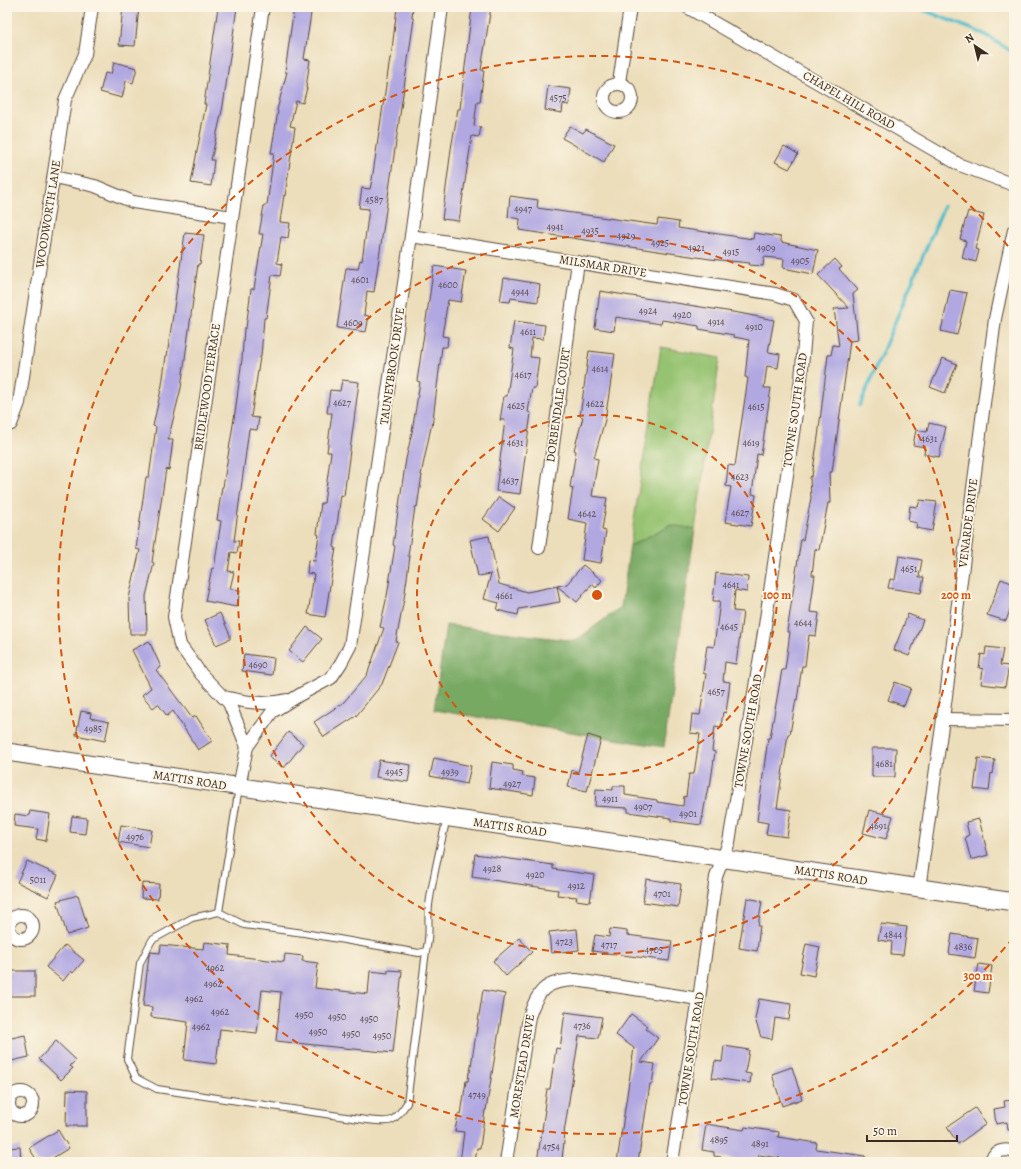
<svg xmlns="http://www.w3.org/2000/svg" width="1021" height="1169" font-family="Alegreya,serif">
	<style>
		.green { fill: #96c371; stroke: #687648 }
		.forest { fill: #78a963; stroke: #5a6a40 }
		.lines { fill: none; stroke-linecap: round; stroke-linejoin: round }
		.stream { stroke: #50bcca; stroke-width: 3.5 }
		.building { fill: #b1a8e2 }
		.service-casing { stroke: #564536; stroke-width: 8 }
		.minor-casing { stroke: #564536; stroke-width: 14 }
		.secondary-casing { stroke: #564536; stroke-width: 19 }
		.service { stroke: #fff; stroke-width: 6 }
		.minor { stroke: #fff; stroke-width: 12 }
		.secondary { stroke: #fff; stroke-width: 17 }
		.ring { fill: none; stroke: #d7540e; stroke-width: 2; stroke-dasharray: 7 5 }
		.labels { text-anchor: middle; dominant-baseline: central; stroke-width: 3.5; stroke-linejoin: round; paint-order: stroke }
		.number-label { font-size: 10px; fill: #584a4f }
		.street-label { font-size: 12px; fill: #3b2a1e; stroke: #fcf5e5 }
		.centre { fill: #d7540e; stroke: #fcf5e5; stroke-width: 2 }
		.ring-label { font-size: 12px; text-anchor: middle; font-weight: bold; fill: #d7540e; stroke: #fcf5e5; stroke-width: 3.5; stroke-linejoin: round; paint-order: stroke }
	</style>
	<rect width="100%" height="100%" fill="#fcf5e5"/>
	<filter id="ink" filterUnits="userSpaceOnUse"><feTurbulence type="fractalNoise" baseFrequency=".025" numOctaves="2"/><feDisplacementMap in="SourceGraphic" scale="8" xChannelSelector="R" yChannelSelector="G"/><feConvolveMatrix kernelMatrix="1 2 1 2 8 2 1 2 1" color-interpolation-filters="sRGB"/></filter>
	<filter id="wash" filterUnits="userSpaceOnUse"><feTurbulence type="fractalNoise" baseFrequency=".012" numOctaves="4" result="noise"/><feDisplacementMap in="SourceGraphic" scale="16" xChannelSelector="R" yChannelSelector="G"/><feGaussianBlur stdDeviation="0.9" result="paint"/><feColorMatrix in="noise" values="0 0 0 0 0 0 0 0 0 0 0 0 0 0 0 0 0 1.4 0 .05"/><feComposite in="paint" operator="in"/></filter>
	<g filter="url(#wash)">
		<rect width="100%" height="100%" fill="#ecdebb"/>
		<polygon class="green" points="661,347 720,358 695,529 670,525 630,546"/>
		<polygon class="forest" points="670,525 695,529 664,747 434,710 446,625 575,641 621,607 630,546"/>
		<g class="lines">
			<g class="stream">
				<polyline points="916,7 984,34 1014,53"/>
				<polyline points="860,405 944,206"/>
			</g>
		</g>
		<g id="blocks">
			<g class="building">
				<polygon points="123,7 139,7 135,46 119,45"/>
				<polygon points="218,7 237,7 223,106 211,160 214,160 211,186 191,183 206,104 204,104"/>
				<polygon points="294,7 312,7 304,59 310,60 306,88 307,88 303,103 296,101 290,126 295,127 285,196 284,195 280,222 290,223 288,238 281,237 277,263 282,264 280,276 272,275 266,318 264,318 261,357 260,357 251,417 259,418 257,430 249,429 234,541 239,541 237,553 231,552 228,571 234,572 230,589 240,590 237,607 205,601 212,568 214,569 221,521 217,520 222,487 223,487 236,406 242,359 244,328 246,328 251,289 254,289 263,234 259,234 264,205 267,205 274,153 271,153 278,111 277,110 287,72 285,72"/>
				<polygon points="397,7 413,7 412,18 414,19 374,292 367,291 364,315 369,316 366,332 337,328 346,268 358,269 360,260 362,261 369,209 359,208 362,188 370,189 372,180 390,58 391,58"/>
				<polygon points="472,7 491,7 481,70 484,70 480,102 477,102 474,126 481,127 479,137 472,136 459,221 442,219 451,149 458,109 460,109"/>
				<polygon points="114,62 137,68 133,83 126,81 122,98 100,92 105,73 111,74"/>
				<polygon points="548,86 571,89 569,105 563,104 562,113 545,110"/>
				<polygon points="570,126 583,133 586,129 614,144 604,162 562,138"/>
				<polygon points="784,146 798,154 789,169 775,162"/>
				<polygon points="510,196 538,200 537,208 657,225 658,219 679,222 678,228 753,239 754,233 781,237 781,242 818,250 813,274 783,268 784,259 764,257 763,266 749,265 750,263 710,259 519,230 520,219 508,217"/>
				<polygon points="968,211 984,215 975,249 979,250 976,262 962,258 966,241 960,239"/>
				<polygon points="185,233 204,235 200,264 198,264 181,388 168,440 173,440 169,470 166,469 152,562 154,563 146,596 147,634 130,634 129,598 140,550 136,549 146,477 149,477 156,427 153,426 162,385 166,356 167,356"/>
				<polygon points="835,259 842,267 839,269 858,290 853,294 858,340 850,341 832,472 829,472 830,503 828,503 819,550 815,549 812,575 815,575 810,612 819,613 816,636 809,635 805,666 802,666 797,700 796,699 790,734 788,734 782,775 777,808 791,810 787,837 766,834 768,823 757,821 768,738 770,738 782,670 785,670 790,632 787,632 801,539 803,540 811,498 810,477 812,476 818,437 828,355 831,355 833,345 839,346 834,309 849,308 818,275"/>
				<polygon points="434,266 466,271 461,302 448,300 442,336 448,337 447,347 442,347 432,427 431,427 421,475 422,475 417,507 415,507 408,556 410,556 404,599 396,641 398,642 382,684 356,716 324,737 314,722 343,703 367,675 384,628 380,627 387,596 395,546 393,545 406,459 412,432 420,382 417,381"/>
				<polygon points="504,278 540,284 538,302 511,298 510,302 500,301"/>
				<polygon points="950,290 967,293 957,335 941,331"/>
				<polygon points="600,291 739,313 774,320 768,352 780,354 778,368 767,366 764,388 771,388 761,455 757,454 752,494 756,495 751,526 725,522 731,487 726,486 728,465 735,466 748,378 745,377 749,340 734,337 734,335 699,329 699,326 662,320 661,324 616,317 614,331 595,328"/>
				<polygon points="514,321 545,325 543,339 532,338 530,357 539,358 535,388 532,388 528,412 531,413 520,494 496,491 505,420 500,420 504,396 507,396 514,349 510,348"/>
				<polygon points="589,351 615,354 605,420 594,458 598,459 592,496 607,498 602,530 606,531 601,563 582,560 587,523 568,519 573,488 570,487 576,451 574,450 583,417 580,416"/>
				<polygon points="943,358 957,364 945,393 930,387"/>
				<polygon points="342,380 359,382 344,496 341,495 334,547 336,548 325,617 308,614 314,574 307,573 308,560 315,561 319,535 317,534 321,503 324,503 331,452 327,452 332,413 327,413 330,390 340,391"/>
				<polygon points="929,423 946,427 939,457 924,454 925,447 913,445 916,430 927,432"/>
				<polygon points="499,497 515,508 499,531 483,519"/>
				<polygon points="920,500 937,502 932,531 916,528 917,523 908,521 910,506 918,507"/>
				<polygon points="489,536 499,584 527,592 557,586 560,602 519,609 518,615 497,610 499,603 484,599 491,574 478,576 470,540"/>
				<polygon points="899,556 922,560 919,577 924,577 921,593 888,588 890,579 895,580"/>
				<polygon points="583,565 602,580 596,588 592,584 577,602 557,586 567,584"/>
				<polygon points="716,573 748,577 747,592 735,590 733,611 743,612 736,664 725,662 723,681 730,682 726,713 723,712 721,727 715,726 712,751 715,752 710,787 708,787 701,825 671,821 671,818 628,812 628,808 595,806 596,789 613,790 613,786 625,786 625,795 657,800 657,802 683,806 684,796 686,797 689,774 694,774 700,734 690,733 692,714 700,715 706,674 703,673 707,646 714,647 720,601 713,601"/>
				<polygon points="1001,579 1014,584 1014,599 1006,621 987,615"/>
				<polygon points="220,613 230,635 230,639 216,645 205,620"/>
				<polygon points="908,614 923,620 909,656 894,650"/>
				<polygon points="307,627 322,639 303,662 289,651"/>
				<polygon points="149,641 161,667 156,670 192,718 196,716 212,741 198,750 173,711 167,716 158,704 153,708 142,695 151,688 132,650"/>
				<polygon points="986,647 1003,649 1000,665 1009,666 1005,687 981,684 983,669 979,668 981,654 985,655"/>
				<polygon points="244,654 274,658 272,675 242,671"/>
				<polygon points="895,682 911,688 904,706 888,700"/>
				<polygon points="81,711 91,713 90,718 109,722 105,741 76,735"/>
				<polygon points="288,732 303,744 284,768 269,757"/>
				<polygon points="588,735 601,739 587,791 568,787 572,770 578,772"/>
				<polygon points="872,748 896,748 895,777 872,777"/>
				<polygon points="434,758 471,766 467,784 430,776"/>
				<polygon points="978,758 995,760 993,774 991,773 989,791 974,789"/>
				<polygon points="379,760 411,765 408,782 376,777"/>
				<polygon points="492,762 513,765 513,770 523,772 522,776 535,778 533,795 489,788"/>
				<polygon points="869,810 893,816 886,839 863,833"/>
				<polygon points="30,811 50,814 46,841 36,839 38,829 14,826 15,814 29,816"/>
				<polygon points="72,816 87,818 85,834 70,832"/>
				<polygon points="979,819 988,855 971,860 965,837 969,835 966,822"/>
				<polygon points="121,825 152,830 149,847 118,842"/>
				<polygon points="475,854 553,865 553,869 594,875 590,902 576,900 577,897 557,895 558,890 472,877"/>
				<polygon points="27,861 58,875 48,897 17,882"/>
				<polygon points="646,879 681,884 678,907 643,902"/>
				<polygon points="142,883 159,884 158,899 141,898"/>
				<polygon points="78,895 88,928 67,935 57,901"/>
				<polygon points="747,898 762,901 758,926 760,926 757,951 739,948"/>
				<polygon points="881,924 907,927 903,955 891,954 892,942 878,940"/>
				<polygon points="577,929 579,950 551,953 549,932"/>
				<polygon points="610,929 627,931 627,935 672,941 669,961 592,951 595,935 609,937"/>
				<polygon points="952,934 978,938 975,958 949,954"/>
				<polygon points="519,938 532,952 506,976 493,961"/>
				<polygon points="204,942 230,945 229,955 284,962 285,954 303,956 302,961 318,963 315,988 368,994 370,971 388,973 388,970 402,971 393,1053 276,1041 281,992 262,990 257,1033 220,1029 216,1064 184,1060 188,1022 151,1017 152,1007 143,1006 149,955 151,952 160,953 161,945 203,949"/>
				<polygon points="806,944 820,947 814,976 800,973"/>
				<polygon points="65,945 84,960 73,973 71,971 63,981 46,967"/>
				<polygon points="979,964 992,966 988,993 974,991"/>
				<rect x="7" y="971" width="28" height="25"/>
				<polygon points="483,990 505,994 486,1110 485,1110 480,1148 477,1148 475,1162 460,1162 464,1132 455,1131 458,1114 461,1115 466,1081 468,1081 469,1072 470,1072"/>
				<polygon points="759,999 791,1004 789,1020 775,1018 772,1039 761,1037 755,1019"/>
				<polygon points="565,1012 602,1017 598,1038 579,1036 564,1133 565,1133 562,1159 560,1159 560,1162 537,1162 545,1110 544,1110 547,1089 550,1089 556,1048 560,1049"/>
				<polygon points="631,1014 648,1026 646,1029 658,1038 641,1062 655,1064 652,1084 650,1084 638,1162 617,1162 634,1048 616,1035"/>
				<polygon points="25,1035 29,1057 7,1062 7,1039"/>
				<polygon points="56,1041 76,1060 70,1066 73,1068 61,1080 39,1059"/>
				<polygon points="724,1046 749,1050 745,1073 751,1074 750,1083 712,1078 715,1061 722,1062"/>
				<polygon points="792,1067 802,1099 782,1106 772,1074"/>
				<polygon points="67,1090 87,1091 87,1126 66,1126"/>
				<polygon points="1014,1100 1014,1130 1008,1130 1007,1122 996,1124 994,1109 1005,1107 1004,1101"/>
				<polygon points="975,1108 986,1124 958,1144 947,1127"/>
				<polygon points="706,1124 744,1130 745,1127 779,1132 778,1137 817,1143 816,1149 865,1156 865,1162 780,1162 780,1158 759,1155 758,1162 754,1162 714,1156 714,1152 702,1150"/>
				<polygon points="58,1130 69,1148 46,1162 38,1162 29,1148"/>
				<polygon points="20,1147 21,1162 7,1162 7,1148"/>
			</g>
		</g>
	</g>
	<g filter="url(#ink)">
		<use href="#blocks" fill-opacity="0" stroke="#564536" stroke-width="1"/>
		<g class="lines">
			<defs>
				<g id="service">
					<path d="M 239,787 L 219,912 L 244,925 L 304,933 L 419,953 L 426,951 C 431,933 427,922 429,905 C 433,876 440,847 447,818"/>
					<path d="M 219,912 L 192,918 L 152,940 L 140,963 L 127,1059 L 136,1078 L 157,1089 L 366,1120 C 392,1122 392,1125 407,1103 L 426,951"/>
				</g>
				<g id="minor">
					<polyline points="687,7 960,165 1014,185"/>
					<polyline points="619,83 630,7"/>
					<circle cx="618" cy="98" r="14"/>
					<polyline points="54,177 95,186 133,202 232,217"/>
					<polyline points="411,236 775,294 794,300 806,321 801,379 763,639 729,842 716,877 699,999 672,1162"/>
					<polyline points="11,424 19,403 65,100 85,54 92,7"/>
					<polyline points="539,548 578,262"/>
					<path d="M 223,697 C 248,702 262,706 287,700"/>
					<polyline points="943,719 1014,720"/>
					<polyline points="247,747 229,703 201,674 180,645 174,617 263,7"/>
					<polyline points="239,787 247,747 272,712 301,694 331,678 341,663 350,646 411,236 442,7"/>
					<polyline points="919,889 943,719 995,319 1014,230"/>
					<circle cx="21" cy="927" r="12"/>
					<circle cx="21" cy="1104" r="12"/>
					<path d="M 506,1162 L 529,1017 C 538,989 546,981 576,980 L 699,999"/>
					<path d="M 990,1162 C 994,1151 1004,1148 1014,1152"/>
				</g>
				<polyline id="secondary" points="7,752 1014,902"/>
			</defs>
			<use href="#service" class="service-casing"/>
			<use href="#minor" class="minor-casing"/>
			<use href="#secondary" class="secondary-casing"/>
			<use href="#service" class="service"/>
			<use href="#minor" class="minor"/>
			<use href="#secondary" class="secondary"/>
		</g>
	</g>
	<g class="ring">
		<circle cx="597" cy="595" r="180"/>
		<circle cx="597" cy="595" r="359"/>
		<path d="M1013 938A539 539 0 1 1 1013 252"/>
	</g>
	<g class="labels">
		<g class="number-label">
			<text x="558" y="97">4575</text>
			<text x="374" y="199">4587</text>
			<text x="523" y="208">4947</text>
			<text x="555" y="226">4941</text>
			<text x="590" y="230">4935</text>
			<text x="626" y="235">4929</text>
			<text x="660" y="242">4925</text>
			<text x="696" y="247">4921</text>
			<text x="766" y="247">4909</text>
			<text x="731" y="251">4915</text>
			<text x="800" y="260">4905</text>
			<text x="360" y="279">4601</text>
			<text x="448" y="284">4600</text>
			<text x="520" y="291">4944</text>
			<text x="648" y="310">4924</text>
			<text x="682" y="314">4920</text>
			<text x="716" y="321">4914</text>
			<text x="353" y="322">4609</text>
			<text x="754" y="326">4910</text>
			<text x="528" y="331">4611</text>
			<text x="600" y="368">4614</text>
			<text x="523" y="374">4617</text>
			<text x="342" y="402">4627</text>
			<text x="595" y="403">4622</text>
			<text x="516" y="405">4625</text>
			<text x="756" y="406">4615</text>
			<text x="929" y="438">4631</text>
			<text x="515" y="442">4631</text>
			<text x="751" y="442">4619</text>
			<text x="740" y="476">4623</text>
			<text x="510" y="480">4637</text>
			<text x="740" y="512">4627</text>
			<text x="587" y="513">4642</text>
			<text x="909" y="568">4651</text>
			<text x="731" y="584">4641</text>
			<text x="504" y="595">4661</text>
			<text x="803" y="622">4644</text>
			<text x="729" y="626">4645</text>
			<text x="258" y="664">4690</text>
			<text x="716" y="691">4657</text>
			<text x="93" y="728">4985</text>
			<text x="884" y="763">4681</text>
			<text x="394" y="771">4945</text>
			<text x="450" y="771">4939</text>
			<text x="512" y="783">4927</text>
			<text x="610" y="798">4911</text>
			<text x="643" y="806">4907</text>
			<text x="688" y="813">4901</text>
			<text x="878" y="825">4691</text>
			<text x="135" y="836">4976</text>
			<text x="492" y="868">4928</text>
			<text x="535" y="874">4920</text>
			<text x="38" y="879">5011</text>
			<text x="576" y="885">4912</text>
			<text x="662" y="893">4701</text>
			<text x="893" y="934">4844</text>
			<text x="564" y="941">4723</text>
			<text x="609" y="944">4717</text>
			<text x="963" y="946">4836</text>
			<text x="654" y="949">4705</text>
			<text x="215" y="967">4962</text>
			<text x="213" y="983">4962</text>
			<text x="194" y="998">4962</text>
			<text x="220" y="1011">4962</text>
			<text x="304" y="1014">4950</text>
			<text x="337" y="1016">4950</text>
			<text x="369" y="1018">4950</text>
			<text x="582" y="1025">4736</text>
			<text x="201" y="1026">4962</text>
			<text x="318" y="1031">4950</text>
			<text x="351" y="1033">4950</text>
			<text x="382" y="1035">4950</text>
			<text x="477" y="1094">4749</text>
			<text x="719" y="1139">4895</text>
			<text x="760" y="1143">4891</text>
			<text x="551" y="1146">4754</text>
		</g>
		<g class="street-label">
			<text transform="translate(849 100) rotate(30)">CHAPEL HILL ROAD</text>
			<text transform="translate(48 214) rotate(-81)">WOODWORTH LANE</text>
			<text transform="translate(603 266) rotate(9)">MILSMAR DRIVE</text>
			<text transform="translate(392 366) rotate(-82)">TAUNEYBROOK DRIVE</text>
			<text transform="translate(207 387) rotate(-82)">BRIDLEWOOD TERRACE</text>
			<text transform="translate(558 405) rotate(-82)">DORBENDALE COURT</text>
			<text transform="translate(795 410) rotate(-82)">TOWNE SOUTH ROAD</text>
			<text transform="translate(968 523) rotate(-83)">VENARDE DRIVE</text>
			<text transform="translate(748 731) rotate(-80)">TOWNE SOUTH ROAD</text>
			<text transform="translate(190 780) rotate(9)">MATTIS ROAD</text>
			<text transform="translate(510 827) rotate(8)">MATTIS ROAD</text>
			<text transform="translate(831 875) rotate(9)">MATTIS ROAD</text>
			<text transform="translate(691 1049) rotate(-81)">TOWNE SOUTH ROAD</text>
			<text transform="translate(522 1066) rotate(-81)">MORESTEAD DRIVE</text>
		</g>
	</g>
	<circle cx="597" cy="595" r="6" class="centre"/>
	<g class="ring-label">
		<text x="777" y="599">100 m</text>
		<text x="956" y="599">200 m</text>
		<text x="978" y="980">300 m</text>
	</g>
	<rect width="1021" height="1169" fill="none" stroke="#fcf5e5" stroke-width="24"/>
	<g transform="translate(975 46) rotate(325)" stroke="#fcf5e5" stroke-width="3" paint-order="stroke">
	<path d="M0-3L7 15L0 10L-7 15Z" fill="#3b2a1e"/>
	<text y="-6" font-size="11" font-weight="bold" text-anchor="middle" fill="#3b2a1e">N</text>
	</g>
	<path d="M867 1135v6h90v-6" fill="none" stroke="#3b2a1e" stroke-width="2"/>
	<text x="873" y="1135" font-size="12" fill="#3b2a1e" stroke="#fcf5e5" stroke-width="3" paint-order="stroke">50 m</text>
</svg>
